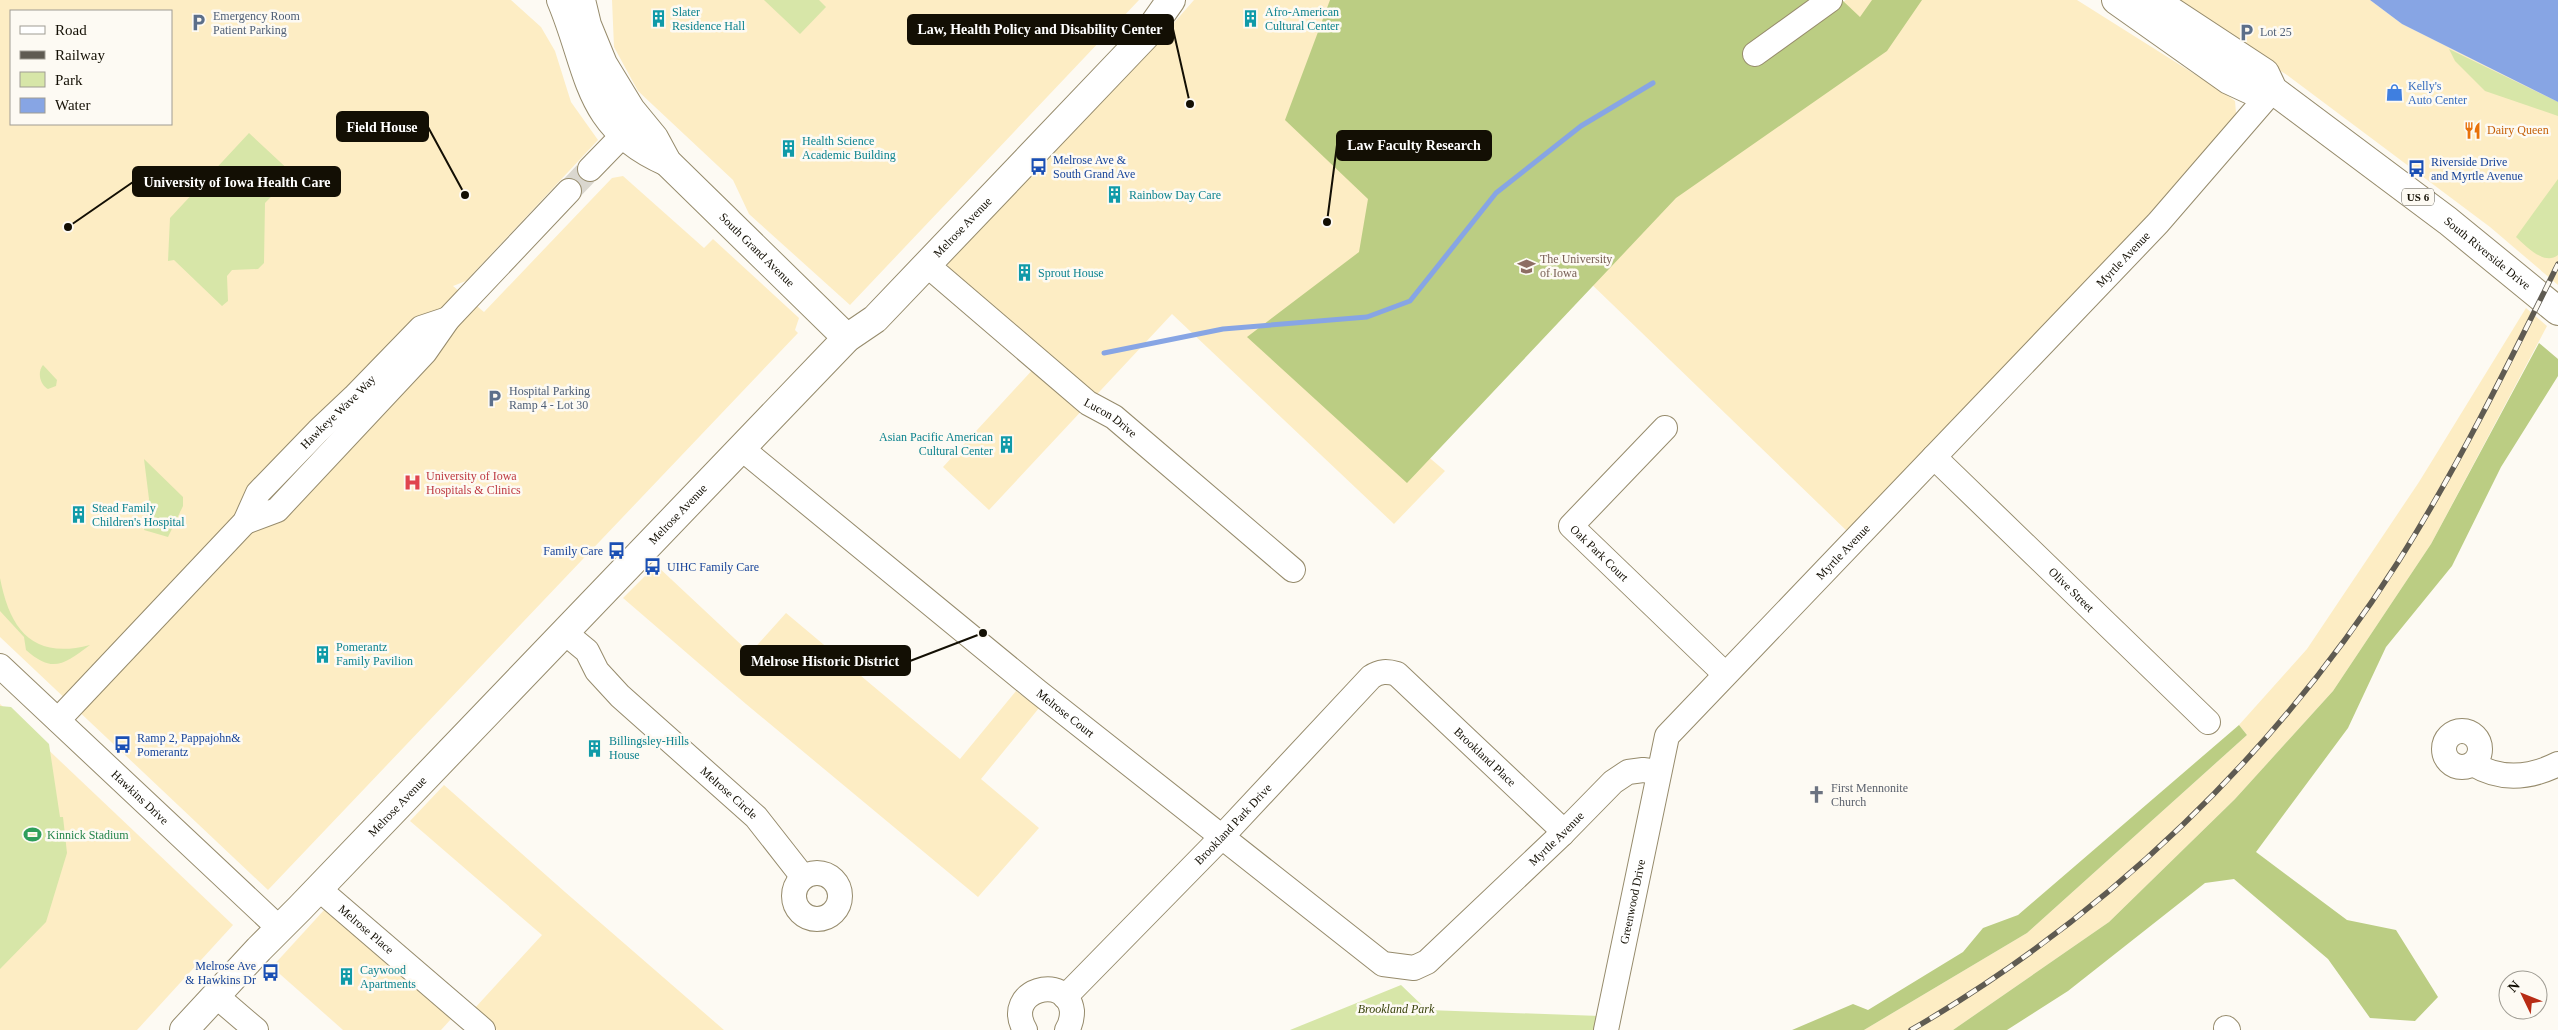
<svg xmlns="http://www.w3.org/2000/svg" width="2558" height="1030" font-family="'Times New Roman',serif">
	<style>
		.built { fill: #fdedc4; fill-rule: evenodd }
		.green { fill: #d7e6a8 }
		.forest { fill: #bbcd83 }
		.water { fill: #87a5e4 }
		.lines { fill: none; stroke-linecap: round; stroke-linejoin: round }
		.stream { stroke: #87a5e4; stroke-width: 5 }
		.minor-tunnel { stroke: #dad7cf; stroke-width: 24; stroke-dasharray: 24 12; stroke-linecap: butt }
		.minor-casing { stroke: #968b6c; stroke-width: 26 }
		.major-casing { stroke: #968b6c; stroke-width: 30 }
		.minor { stroke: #fff; stroke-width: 24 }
		.major { stroke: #fff; stroke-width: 28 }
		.rail-casing { stroke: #5f5b52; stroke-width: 5.5 }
		.rail { stroke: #fdfaf3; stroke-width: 4; stroke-dasharray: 11; stroke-linecap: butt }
		.labels { text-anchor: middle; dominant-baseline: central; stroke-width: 5; stroke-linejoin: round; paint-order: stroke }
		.shield { fill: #fdfaf3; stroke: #59564c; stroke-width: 1 }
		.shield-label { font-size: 11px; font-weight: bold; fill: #130f04 }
		.culture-label { font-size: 12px; fill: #0d838f; stroke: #fdfaf3; text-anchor: start }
		.service-label { font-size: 12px; fill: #4e5e75; stroke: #fdfaf3; text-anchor: start }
		.shop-label { font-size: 12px; fill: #366cbe; stroke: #fdfaf3; text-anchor: start }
		.food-label { font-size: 12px; fill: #c56008; stroke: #fdfaf3; text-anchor: start }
		.transit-label { font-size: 12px; fill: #164399; stroke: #fdfaf3; text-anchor: start }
		.street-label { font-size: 12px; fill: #130f04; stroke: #fdfaf3 }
		.education-label { font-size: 12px; fill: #785e54; stroke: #fdfaf3; text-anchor: start }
		.health-label { font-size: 12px; fill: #be3a42; stroke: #fdfaf3; text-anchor: start }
		.worship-label { font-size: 12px; fill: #5b616d; stroke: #fdfaf3; text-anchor: start }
		.leisure-label { font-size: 12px; fill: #27864d; stroke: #fdfaf3; text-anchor: start }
		.park-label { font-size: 12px; font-style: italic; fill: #374109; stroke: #fdfaf3 }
		.leader { fill: none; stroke: #130f04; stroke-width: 2 }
		.callout-dot { fill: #130f04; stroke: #fdfaf3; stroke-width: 2 }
		.callout { fill: #130f04; stroke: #130f04; stroke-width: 2 }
		.callout-label { font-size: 14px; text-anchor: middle; font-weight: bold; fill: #fff }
	</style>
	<rect width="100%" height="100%" fill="#fdfaf3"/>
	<g class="built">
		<path d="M 0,0 L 511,0 L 541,27 L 555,51 L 571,102 L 598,140 L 466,281 L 453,286 L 484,312 L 612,178 L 623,176 L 704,248 L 713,239 L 799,318 L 795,330 L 798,333 L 268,890 L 0,637 ZM 11,11 L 171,11 L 171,124 L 11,124 Z"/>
		<polygon points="612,0 1139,0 850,305 749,214 733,180 638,91 614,47"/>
		<polygon points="1194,0 1813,0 1754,63 1846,0 2077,0 2223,92 2235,101 2236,113 2233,121 2188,169 2091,281 1849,533 1582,275 1418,448 1445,471 1394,524 1172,314 989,510 943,467 1047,354 948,268 948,260 1165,33"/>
		<polygon points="2171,0 2370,0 2402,24 2558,102 2558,285 2490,227 2287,75"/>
		<polygon points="2526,308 2547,326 2431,544 2333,691 2235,799 2109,922 1953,1030 1864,1030 2027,933 2247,735 2239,725 2307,649 2419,482"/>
		<polygon points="656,565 750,653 786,613 960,759 1016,691 1039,708 981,779 1039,828 978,897 746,704 623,598"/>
		<polygon points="0,704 233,925 137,1030 0,1030"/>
		<polygon points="444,785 565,892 724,1030 497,1030 474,1009 542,935 410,821"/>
		<polygon points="325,909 451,1019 441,1030 343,1030 272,967"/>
	</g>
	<g class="green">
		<polygon points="764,0 819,0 826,7 800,34"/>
		<polygon points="2449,49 2558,102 2558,116 2485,91 2455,61"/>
		<polygon points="249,133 293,174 265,203 264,263 258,269 232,270 227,276 228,301 222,306 174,260 168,261 170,218"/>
		<path d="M 2558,179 L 2558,255 C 2544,266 2526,246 2516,237 Z"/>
		<path d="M 43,365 L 57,380 L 56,386 L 48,389 C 40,385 37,372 43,365 Z"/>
		<polygon points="144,459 183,497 183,506 168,537 144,530 149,499"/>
		<path d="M 0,578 C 10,630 33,660 90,645 C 64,664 53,674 26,650 L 24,637 L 0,611 Z"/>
		<polygon points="0,706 11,707 49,744 60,817 63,817 67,853 46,922 0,969"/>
		<polygon points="1401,985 1427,1010 1600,1016 1597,1030 1290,1030"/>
	</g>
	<g class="forest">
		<polygon points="1330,0 1842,0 1860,17 1872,0 1922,0 1887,51 1676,198 1407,483 1247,337 1359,252 1368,199 1285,120"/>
		<polygon points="2539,343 2558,359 2558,376 2501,467 2452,566 2386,647 2348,728 2256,852 2347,920 2396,930 2438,997 2415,1021 2370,1018 2328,959 2234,879 2205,883 2068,991 2007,1030 1953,1030 2109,922 2235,799 2333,691 2431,544"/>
		<polygon points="2239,725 2247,735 2027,933 1864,1030 1792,1030 1853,1004 1868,1010 1963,952 1983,928 2018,915"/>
	</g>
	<polygon class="water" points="2370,0 2558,0 2558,102 2402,24"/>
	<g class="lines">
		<polyline class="stream" points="1104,353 1223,329 1367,317 1410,301 1496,193 1581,126 1653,83"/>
		<polyline class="minor-tunnel" points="569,191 590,169"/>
		<defs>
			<g id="minor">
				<polyline points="1755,54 1830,0"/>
				<polyline points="590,169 623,135"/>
				<path id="s1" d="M 927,265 L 1088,403 L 1114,417 L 1293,570"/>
				<path id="s2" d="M 1665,428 L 1571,526 L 1725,674"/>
				<path id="s3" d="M 741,448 L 1037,691 L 1383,964 L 1414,968 L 1427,962 L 1562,834 L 1613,782 L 1628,772 L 1643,770 L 1658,772"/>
				<path id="s4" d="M 1934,457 L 2208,722"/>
				<polyline points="245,522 277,510 425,352 448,319 569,191"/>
				<path id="s5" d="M 564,632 L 587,651 L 597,671 L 620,696 L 756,817 L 803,877"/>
				<path id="s6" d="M 0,666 L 280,929"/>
				<path id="s7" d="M 58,720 L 245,522 L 258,493 L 318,431 L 354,397 L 421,328 L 448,319"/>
				<circle cx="2462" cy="749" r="18"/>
				<path d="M 2473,764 C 2501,781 2530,778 2558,764"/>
				<circle cx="817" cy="896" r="23"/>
				<path id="s8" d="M 319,889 L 483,1030"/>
				<polyline points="215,995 256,1030"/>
				<path id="s9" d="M 1065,997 L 1215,844 L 1371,677 C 1380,671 1387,671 1397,674 L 1556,824 L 1562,834"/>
				<polyline points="2226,1028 2228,1030"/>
				<path d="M 1025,1030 C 1002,990 1067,972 1072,1011 C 1072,1018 1071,1024 1067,1030"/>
				<path id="s10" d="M 1606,1030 L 1667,736 L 2158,223 L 2273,90"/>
			</g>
			<g id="major">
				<path d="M 561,0 C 591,71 585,126 667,162"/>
				<path id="s11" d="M 581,0 L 587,25 L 603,64 L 631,110 L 654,138 L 667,162 L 847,338"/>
				<polyline points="2116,0 2229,80 2257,93 2273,90"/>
				<path id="s12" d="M 2154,0 L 2265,73 L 2273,90 L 2448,221 L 2558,311"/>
				<path id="s13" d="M 184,1030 L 259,949 L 300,908 L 847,338 L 875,319 L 1147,34 L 1171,0"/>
			</g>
		</defs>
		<use href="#minor" class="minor-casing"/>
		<use href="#major" class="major-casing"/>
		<use href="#minor" class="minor"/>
		<use href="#major" class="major"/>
		<defs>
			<path id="rail" d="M 1911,1030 C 2106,917 2277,753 2398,562 C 2458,467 2508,365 2558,264"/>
		</defs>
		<use href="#rail" class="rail-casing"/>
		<use href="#rail" class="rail"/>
	</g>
	<defs>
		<symbol id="building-bare" viewBox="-9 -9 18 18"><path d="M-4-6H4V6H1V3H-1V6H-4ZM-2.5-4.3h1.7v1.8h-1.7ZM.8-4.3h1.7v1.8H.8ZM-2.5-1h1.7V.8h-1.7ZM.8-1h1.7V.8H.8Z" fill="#0f9aa8" stroke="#fdfaf3" stroke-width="2.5" paint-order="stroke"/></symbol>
		<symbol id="parking-bare" viewBox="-9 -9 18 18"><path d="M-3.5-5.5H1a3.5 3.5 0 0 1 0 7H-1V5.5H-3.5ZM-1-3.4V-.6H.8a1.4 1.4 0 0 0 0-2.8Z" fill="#5c6f8a" stroke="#fdfaf3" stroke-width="2.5" paint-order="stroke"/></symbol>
		<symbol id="shop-bare" viewBox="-9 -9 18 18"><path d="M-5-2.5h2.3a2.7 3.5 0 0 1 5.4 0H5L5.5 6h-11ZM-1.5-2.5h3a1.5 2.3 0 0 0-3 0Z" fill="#3f7fe0" stroke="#fdfaf3" stroke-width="2.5" paint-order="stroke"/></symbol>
		<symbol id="restaurant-bare" viewBox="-9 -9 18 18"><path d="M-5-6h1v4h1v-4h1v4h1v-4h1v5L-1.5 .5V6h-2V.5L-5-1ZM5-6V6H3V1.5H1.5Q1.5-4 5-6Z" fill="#e8710a" stroke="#fdfaf3" stroke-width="2.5" paint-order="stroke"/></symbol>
		<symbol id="bus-bare" viewBox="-9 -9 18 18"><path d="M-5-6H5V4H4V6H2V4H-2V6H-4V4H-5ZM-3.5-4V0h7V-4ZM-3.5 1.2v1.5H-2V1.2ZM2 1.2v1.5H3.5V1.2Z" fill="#1a4fb4" stroke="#fdfaf3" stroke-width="2.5" paint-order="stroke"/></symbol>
		<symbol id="university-bare" viewBox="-9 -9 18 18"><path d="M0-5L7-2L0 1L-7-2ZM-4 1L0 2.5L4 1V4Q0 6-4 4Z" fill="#8d6e63" stroke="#fdfaf3" stroke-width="2.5" paint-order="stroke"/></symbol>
		<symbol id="hospital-bare" viewBox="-9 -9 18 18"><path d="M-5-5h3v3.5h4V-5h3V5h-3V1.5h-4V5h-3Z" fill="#e0444e" stroke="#fdfaf3" stroke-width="2.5" paint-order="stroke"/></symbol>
		<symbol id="church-bare" viewBox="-9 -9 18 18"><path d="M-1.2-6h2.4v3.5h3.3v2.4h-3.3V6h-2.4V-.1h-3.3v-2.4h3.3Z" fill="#6b7280" stroke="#fdfaf3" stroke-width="2.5" paint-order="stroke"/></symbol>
		<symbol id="stadium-bare" viewBox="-9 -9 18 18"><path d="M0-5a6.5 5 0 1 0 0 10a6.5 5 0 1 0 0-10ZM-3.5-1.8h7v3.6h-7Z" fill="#2e9e5b" stroke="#fdfaf3" stroke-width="2.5" paint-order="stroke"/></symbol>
	</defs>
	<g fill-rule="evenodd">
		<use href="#building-bare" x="646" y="6" width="25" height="25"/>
		<use href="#building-bare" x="1238" y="6" width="25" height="25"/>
		<use href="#parking-bare" x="186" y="10" width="25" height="25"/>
		<use href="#parking-bare" x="2234" y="20" width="25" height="25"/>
		<use href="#shop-bare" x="2382" y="80" width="25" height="25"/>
		<use href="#restaurant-bare" x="2460" y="118" width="25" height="25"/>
		<use href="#building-bare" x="776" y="136" width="25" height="25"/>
		<use href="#bus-bare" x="1026" y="154" width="25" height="25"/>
		<use href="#bus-bare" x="2404" y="156" width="25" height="25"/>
		<use href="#building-bare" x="1102" y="182" width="25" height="25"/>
		<use href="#university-bare" x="1514" y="254" width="25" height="25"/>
		<use href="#building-bare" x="1012" y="260" width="25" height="25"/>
		<use href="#parking-bare" x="482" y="386" width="25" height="25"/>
		<use href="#building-bare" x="994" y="432" width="25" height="25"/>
		<use href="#hospital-bare" x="400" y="470" width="25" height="25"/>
		<use href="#building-bare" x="66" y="502" width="25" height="25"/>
		<use href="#bus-bare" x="604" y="538" width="25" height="25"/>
		<use href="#bus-bare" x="640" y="554" width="25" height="25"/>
		<use href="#building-bare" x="310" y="642" width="25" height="25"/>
		<use href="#bus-bare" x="110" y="732" width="25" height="25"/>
		<use href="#building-bare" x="582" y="736" width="25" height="25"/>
		<use href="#church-bare" x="1804" y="782" width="25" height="25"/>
		<use href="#stadium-bare" x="20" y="822" width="25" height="25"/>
		<use href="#bus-bare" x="258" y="960" width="25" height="25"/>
		<use href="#building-bare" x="334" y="964" width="25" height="25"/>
	</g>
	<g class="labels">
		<rect class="shield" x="2402" y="188.5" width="32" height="17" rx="4"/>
		<g class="shield-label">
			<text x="2418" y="197">US 6</text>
		</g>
		<g class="culture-label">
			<text x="672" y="12">Slater<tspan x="672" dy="14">Residence Hall</tspan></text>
			<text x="1265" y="12">Afro-American<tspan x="1265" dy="14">Cultural Center</tspan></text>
			<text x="802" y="141">Health Science<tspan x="802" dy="14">Academic Building</tspan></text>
			<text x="1129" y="195">Rainbow Day Care</text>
			<text x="1038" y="273">Sprout House</text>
			<text x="993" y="437" text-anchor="end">Asian Pacific American<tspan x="993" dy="14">Cultural Center</tspan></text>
			<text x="92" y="508">Stead Family<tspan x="92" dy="14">Children's Hospital</tspan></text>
			<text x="336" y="647">Pomerantz<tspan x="336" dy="14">Family Pavilion</tspan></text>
			<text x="609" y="741">Billingsley-Hills<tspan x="609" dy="14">House</tspan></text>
			<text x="360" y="970">Caywood<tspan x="360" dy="14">Apartments</tspan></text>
		</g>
		<g class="service-label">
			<text x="213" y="16">Emergency Room<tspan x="213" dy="14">Patient Parking</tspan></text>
			<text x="2260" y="32">Lot 25</text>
			<text x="509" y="391">Hospital Parking<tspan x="509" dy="14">Ramp 4 - Lot 30</tspan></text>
		</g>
		<g class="shop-label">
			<text x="2408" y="86">Kelly's<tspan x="2408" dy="14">Auto Center</tspan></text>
		</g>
		<g class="food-label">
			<text x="2487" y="130">Dairy Queen</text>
		</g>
		<g class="transit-label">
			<text x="1053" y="160">Melrose Ave &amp;<tspan x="1053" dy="14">South Grand Ave</tspan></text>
			<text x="2431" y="162">Riverside Drive<tspan x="2431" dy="14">and Myrtle Avenue</tspan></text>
			<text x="603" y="551" text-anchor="end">Family Care</text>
			<text x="667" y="567">UIHC Family Care</text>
			<text x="137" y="738">Ramp 2, Pappajohn&amp;<tspan x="137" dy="14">Pomerantz</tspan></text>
			<text x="256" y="966" text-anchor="end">Melrose Ave<tspan x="256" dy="14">&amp; Hawkins Dr</tspan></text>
		</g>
		<g class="street-label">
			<text stroke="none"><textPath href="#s13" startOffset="1119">Melrose Avenue</textPath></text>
			<text stroke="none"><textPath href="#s11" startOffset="311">South Grand Avenue</textPath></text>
			<text stroke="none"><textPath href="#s12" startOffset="421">South Riverside Drive</textPath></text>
			<text stroke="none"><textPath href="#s10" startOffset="960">Myrtle Avenue</textPath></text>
			<text stroke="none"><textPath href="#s7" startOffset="418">Hawkeye Wave Way</textPath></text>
			<text stroke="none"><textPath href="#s1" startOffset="239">Lucon Drive</textPath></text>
			<text stroke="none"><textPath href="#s13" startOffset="714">Melrose Avenue</textPath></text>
			<text stroke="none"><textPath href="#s10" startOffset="555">Myrtle Avenue</textPath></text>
			<text stroke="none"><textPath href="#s2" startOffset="175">Oak Park Court</textPath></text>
			<text stroke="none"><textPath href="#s4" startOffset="191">Olive Street</textPath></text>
			<text stroke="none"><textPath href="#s3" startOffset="419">Melrose Court</textPath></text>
			<text stroke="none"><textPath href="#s9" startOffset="591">Brookland Place</textPath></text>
			<text stroke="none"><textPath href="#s5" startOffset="232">Melrose Circle</textPath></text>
			<text stroke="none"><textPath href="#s6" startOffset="192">Hawkins Drive</textPath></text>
			<text stroke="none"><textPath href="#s13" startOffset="309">Melrose Avenue</textPath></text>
			<text stroke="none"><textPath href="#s9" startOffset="241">Brookland Park Drive</textPath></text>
			<text stroke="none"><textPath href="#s3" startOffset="1048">Myrtle Avenue</textPath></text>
			<text stroke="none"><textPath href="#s10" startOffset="131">Greenwood Drive</textPath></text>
			<text stroke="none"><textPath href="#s8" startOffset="62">Melrose Place</textPath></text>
		</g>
		<g class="education-label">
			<text x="1540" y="259">The University<tspan x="1540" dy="14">of Iowa</tspan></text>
		</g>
		<g class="health-label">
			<text x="426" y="476">University of Iowa<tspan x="426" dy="14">Hospitals &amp; Clinics</tspan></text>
		</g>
		<g class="worship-label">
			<text x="1831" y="788">First Mennonite<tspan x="1831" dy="14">Church</tspan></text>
		</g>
		<g class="leisure-label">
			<text x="47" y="835">Kinnick Stadium</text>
		</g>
		<g class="park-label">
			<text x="1396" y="1009">Brookland Park</text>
		</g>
	</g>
	<path class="leader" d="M1190 104L1173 29M465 195L428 127M1327 222L1337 145M68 227L133 182M983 633L910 661"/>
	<g class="callout-dot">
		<circle cx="1190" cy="104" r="5"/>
		<circle cx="465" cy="195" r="5"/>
		<circle cx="1327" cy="222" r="5"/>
		<circle cx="68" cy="227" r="5"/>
		<circle cx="983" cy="633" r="5"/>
	</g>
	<g class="callout">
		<rect x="908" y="15" width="265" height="29" rx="5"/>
		<rect x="337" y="112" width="91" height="29" rx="5"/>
		<rect x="1337" y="131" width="154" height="29" rx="5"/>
		<rect x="133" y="167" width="207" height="29" rx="5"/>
		<rect x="741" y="646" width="169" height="29" rx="5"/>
	</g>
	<g class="callout-label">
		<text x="1040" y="34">Law, Health Policy and Disability Center</text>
		<text x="382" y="132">Field House</text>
		<text x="1414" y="150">Law Faculty Research</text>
		<text x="237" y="187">University of Iowa Health Care</text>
		<text x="825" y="666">Melrose Historic District</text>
	</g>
	<rect x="10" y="10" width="162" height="115" fill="#fdfaf3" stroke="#9f9c93"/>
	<rect x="20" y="26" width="25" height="8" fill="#ffffff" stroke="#9f9c93"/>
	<text x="55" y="35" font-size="15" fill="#130f04">Road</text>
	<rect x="20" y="51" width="25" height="8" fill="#5f5b52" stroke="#9f9c93"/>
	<text x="55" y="60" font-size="15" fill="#130f04">Railway</text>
	<rect x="20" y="72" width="25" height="15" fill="#d7e6a8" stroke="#9f9c93"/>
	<text x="55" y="85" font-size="15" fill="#130f04">Park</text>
	<rect x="20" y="98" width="25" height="15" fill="#87a5e4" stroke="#9f9c93"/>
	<text x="55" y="110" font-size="15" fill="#130f04">Water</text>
	<g transform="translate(2523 995) rotate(313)"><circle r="24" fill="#fdfaf3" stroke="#9f9c93"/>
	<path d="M0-4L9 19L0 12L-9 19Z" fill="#b82c15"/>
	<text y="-8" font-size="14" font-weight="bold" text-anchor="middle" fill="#130f04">N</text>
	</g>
</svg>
